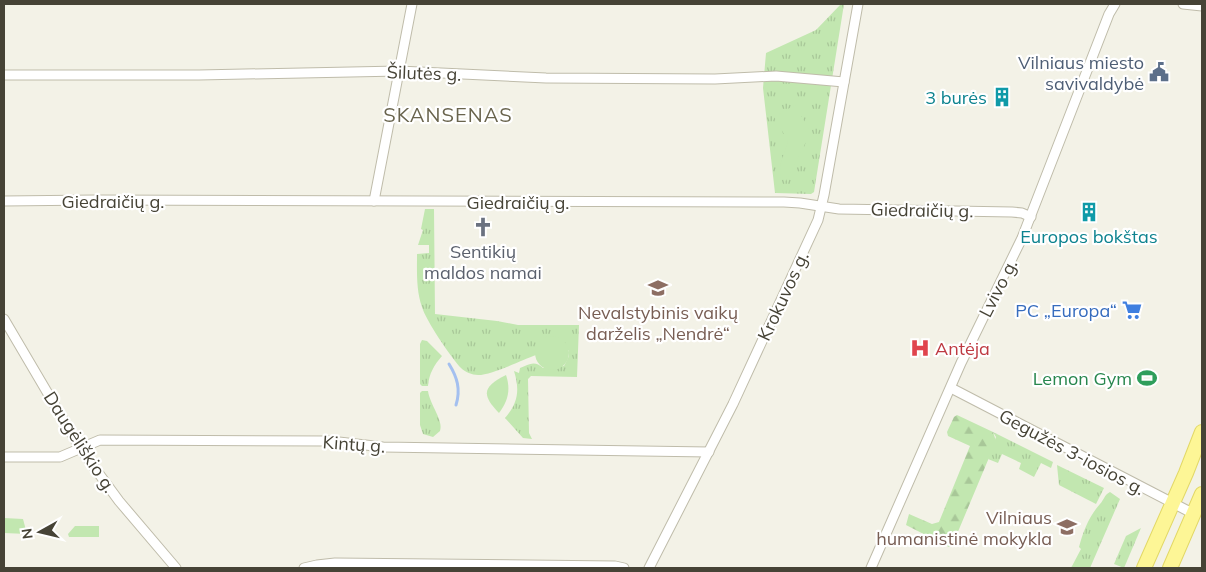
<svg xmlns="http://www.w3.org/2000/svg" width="1206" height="572" font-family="Mulish,sans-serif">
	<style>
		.grass { fill: url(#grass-tufts) }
		.forest { fill: url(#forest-firs) }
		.park { fill: #c2e7b0 }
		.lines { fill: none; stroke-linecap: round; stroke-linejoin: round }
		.stream { stroke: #a4c0ef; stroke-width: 3 }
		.street-casing { stroke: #bfbcaa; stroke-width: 11 }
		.primary-casing { stroke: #e2d866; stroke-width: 16 }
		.street { stroke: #fff; stroke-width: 9 }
		.primary { stroke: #fdf696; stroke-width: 14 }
		.labels { text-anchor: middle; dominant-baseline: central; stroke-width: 4.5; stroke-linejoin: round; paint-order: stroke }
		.service-label { font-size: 18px; fill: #4e5e75; stroke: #fff; text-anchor: end }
		.street-label { font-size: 18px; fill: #464336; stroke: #fff }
		.culture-label { font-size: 18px; fill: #0d838f; stroke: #fff; text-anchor: end }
		.worship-label { font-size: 18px; fill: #5b616d; stroke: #fff }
		.shop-label { font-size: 18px; fill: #366cbe; stroke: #fff; text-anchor: end }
		.education-label { font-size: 18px; fill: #785e54; stroke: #fff }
		.health-label { font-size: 18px; fill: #be3a42; stroke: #fff; text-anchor: start }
		.leisure-label { font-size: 18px; fill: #27864d; stroke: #fff; text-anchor: end }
		.quarter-label { font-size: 20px; letter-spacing: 1px; fill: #69644d; stroke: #fff }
	</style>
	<defs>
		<pattern id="grass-tufts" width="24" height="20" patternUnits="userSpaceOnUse" patternTransform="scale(1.25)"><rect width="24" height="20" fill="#c2e7b0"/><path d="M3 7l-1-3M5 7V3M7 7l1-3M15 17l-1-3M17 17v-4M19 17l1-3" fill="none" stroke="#a8c798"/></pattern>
		<pattern id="forest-firs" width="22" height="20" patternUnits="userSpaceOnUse" patternTransform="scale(1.25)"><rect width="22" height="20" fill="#c2e7b0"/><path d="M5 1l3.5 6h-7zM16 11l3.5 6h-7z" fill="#a8c798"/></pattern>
	</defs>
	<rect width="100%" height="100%" fill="#f3f2e7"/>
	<g class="grass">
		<polygon points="841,4 844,4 814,192 811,194 775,193 763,88 766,53 816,30"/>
		<path d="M 425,209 L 434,209 L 435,314 L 497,321 L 518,325 L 579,325 L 577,377 L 531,376 L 528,379 L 529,433 L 532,439 L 523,438 L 505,418 C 518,403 520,390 514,371 L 519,373 L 520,368 C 529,364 535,360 543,368 L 564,366 L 569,356 L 569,350 L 536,354 L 536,355 C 522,360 492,375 478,375 C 472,375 465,372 461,368 C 452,359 425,319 422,307 C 416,290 417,272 417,254 L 429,253 L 429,245 L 418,245 L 423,230 L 421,229 Z"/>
		<path d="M 422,340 L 427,341 L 442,356 C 434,365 429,374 428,386 L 422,386 L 420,384 L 420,344 Z"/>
		<path d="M 422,391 L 428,391 C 430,405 444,421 440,431 L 433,437 L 423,434 L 420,425 L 420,393 Z"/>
		<polygon points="993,432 1053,462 1051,468 1041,463 1034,477 1019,469 1021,463 1002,454 998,463 988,459 996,437"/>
		<polygon points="1057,465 1104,488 1096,504 1059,485"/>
		<path d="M 1110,492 L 1120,499 L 1090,568 L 1071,568 L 1081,549 L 1079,547 C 1083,532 1089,516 1100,504 C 1104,500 1104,495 1110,492 Z"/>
		<polygon points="1141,528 1124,568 1114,564 1126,536"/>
	</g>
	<polygon class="forest" points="957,415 993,432 996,441 952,546 949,547 906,525 909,514 932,524 939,522 970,446 948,436 947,432 954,417"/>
	<g class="park">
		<polygon points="795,105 809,129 798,135 798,140 807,140 786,181 781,178 780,166 788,141 774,117"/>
		<circle cx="552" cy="353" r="17"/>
		<path d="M 506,375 C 511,390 508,401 499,413 C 480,394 484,386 506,375 Z"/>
		<polygon points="4,518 23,519 27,534 4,533"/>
		<polygon points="75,526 99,526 99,537 69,537 68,534"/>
	</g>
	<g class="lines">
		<path class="stream" d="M 449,364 C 457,377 461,389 456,405"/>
		<defs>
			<g id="street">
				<polyline points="1183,4 1202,6"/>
				<polyline points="4,75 199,75 399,71 546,78 715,79 776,76 844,82"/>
				<polyline points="4,201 95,200 784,202 800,203 839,209 1012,212 1022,213 1031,217"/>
				<polyline points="374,201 412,4"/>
				<polyline points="4,319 80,448 119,501 176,568"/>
				<polyline points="951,388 1194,514"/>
				<polyline points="4,457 60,457 100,440 330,441 383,447 709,452"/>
				<polyline points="304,568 317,565 335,563 615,566 624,568"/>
				<polyline points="649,568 733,404 818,220 824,195 858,4"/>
				<polyline points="871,568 961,363 1022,238 1109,14 1115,4"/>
			</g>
			<g id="primary">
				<polyline points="1144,568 1186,473 1202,432"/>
				<polyline points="1170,568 1202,494"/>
			</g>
		</defs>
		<use href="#street" class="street-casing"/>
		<use href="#primary" class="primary-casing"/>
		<use href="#street" class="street"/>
		<use href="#primary" class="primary"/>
	</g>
	<defs>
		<symbol id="civic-bare" viewBox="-9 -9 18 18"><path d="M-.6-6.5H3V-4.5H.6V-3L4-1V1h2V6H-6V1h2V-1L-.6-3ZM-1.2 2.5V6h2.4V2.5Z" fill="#5c6f8a" stroke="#fff" stroke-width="2.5" paint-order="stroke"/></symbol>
		<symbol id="building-bare" viewBox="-9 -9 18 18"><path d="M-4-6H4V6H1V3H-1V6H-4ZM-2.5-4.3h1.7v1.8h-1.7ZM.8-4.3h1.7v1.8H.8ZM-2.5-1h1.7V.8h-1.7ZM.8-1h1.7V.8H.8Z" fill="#0f9aa8" stroke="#fff" stroke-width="2.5" paint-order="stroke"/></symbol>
		<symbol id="church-bare" viewBox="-9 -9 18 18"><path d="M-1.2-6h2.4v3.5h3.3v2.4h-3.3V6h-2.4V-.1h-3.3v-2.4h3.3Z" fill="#6b7280" stroke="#fff" stroke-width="2.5" paint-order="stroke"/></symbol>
		<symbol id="school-bare" viewBox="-9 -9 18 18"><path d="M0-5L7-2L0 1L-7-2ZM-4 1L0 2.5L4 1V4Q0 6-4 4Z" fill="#8d6e63" stroke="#fff" stroke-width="2.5" paint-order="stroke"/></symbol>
		<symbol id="supermarket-bare" viewBox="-9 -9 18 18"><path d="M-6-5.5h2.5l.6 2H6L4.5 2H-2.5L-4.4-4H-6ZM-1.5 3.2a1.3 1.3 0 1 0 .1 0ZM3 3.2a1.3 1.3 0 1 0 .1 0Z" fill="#3f7fe0" stroke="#fff" stroke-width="2.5" paint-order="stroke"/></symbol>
		<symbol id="hospital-bare" viewBox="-9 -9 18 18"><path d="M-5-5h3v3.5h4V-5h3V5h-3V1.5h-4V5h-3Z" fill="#e0444e" stroke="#fff" stroke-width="2.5" paint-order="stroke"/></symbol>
		<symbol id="stadium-bare" viewBox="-9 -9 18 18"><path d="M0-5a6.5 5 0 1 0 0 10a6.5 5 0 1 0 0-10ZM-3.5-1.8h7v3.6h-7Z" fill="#2e9e5b" stroke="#fff" stroke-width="2.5" paint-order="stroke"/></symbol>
	</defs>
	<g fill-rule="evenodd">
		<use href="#civic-bare" x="1145" y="58" width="28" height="28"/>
		<use href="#building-bare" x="988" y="83" width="28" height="28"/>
		<use href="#building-bare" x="1075" y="198" width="28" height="28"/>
		<use href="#church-bare" x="469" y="213" width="28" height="28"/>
		<use href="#school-bare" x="644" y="274" width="28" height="28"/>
		<use href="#supermarket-bare" x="1118" y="296" width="28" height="28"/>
		<use href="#hospital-bare" x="906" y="334" width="28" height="28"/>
		<use href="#stadium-bare" x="1133" y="364" width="28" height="28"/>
		<use href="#school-bare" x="1053" y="513" width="28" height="28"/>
	</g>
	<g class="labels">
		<g class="service-label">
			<text x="1144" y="62">Vilniaus miesto<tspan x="1144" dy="21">savivaldybė</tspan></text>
		</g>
		<g class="street-label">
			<text transform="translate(424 73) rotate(2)">Šilutės g.</text>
			<text x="113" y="201">Giedraičių g.</text>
			<text x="518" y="202">Giedraičių g.</text>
			<text transform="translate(922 210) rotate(1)">Giedraičių g.</text>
			<text transform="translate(998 288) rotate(-63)">Lvivo g.</text>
			<text transform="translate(783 296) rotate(-65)">Krokuvos g.</text>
			<text transform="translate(80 442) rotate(57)">Daugėliškio g.</text>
			<text transform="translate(354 444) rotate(4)">Kintų g.</text>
			<text transform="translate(1072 452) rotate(28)">Gegužės 3-iosios g.</text>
		</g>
		<g class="culture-label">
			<text x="987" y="97">3 burės</text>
			<text x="1089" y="236" text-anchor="middle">Europos bokštas</text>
		</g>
		<g class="worship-label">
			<text x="483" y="251">Sentikių<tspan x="483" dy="21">maldos namai</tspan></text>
		</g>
		<g class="shop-label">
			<text x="1117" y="310">PC „Europa“</text>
		</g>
		<g class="education-label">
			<text x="658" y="312">Nevalstybinis vaikų<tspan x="658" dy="21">darželis „Nendrė“</tspan></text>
			<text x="1052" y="517" text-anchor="end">Vilniaus<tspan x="1052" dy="21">humanistinė mokykla</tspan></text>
		</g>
		<g class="health-label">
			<text x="935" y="348">Antėja</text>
		</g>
		<g class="leisure-label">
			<text x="1132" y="378">Lemon Gym</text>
		</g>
		<g class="quarter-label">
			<text x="448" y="114">SKANSENAS</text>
		</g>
	</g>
	<rect width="1206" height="572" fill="none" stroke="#464336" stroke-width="10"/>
	<g transform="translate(40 532) rotate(262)" stroke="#ffffff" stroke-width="4" paint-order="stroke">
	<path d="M0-4L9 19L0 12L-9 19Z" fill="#464336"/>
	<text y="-8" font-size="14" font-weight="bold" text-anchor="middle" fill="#464336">N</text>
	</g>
</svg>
